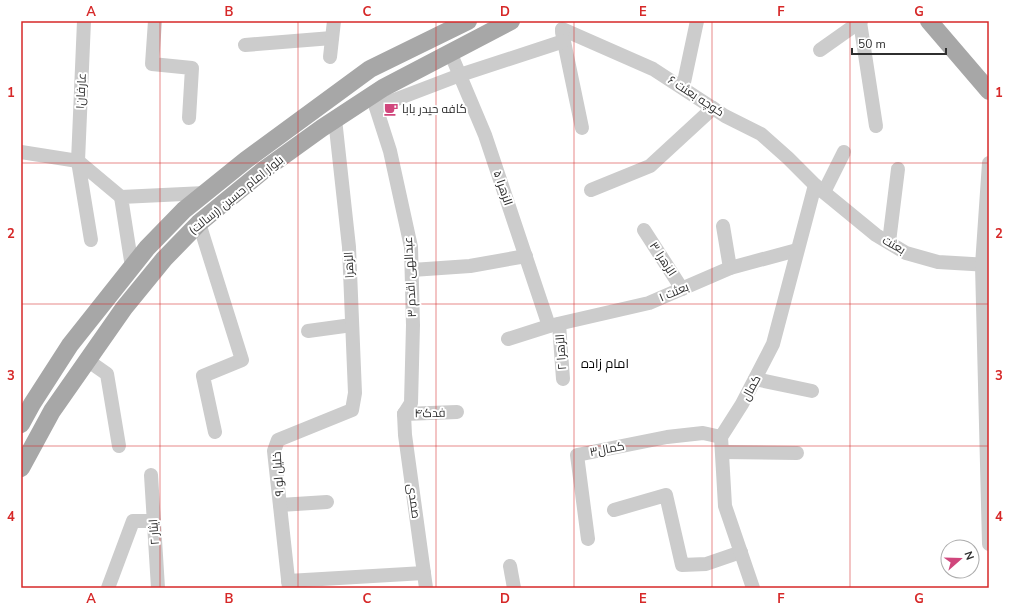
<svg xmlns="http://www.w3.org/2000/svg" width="1010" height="609" font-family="'Nunito Sans',Cairo,sans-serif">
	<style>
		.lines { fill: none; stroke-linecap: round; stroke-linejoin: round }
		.minor { stroke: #ccc; stroke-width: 14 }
		.major { stroke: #a7a7a7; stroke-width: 18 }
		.grid { fill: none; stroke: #d62828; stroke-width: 1; stroke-opacity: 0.55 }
		.labels { text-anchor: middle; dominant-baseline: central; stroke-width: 4; stroke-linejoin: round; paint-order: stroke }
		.street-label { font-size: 12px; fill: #2f2f2f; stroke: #fff }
		.poi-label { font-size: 12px; fill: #2f2f2f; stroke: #fff; text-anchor: start }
		.neighbourhood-label { font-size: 13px; fill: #000; stroke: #fff }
		.neatline { fill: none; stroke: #d62828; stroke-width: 1.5 }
		.grid-label { font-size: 13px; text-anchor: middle; font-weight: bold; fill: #d62828 }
	</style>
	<rect width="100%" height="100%" fill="#fff"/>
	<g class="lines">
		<g class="minor">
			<polyline points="84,21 78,161 91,240"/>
			<polyline points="155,21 152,64 192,68 189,118"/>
			<polyline points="860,22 876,126"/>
			<polyline points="562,29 653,69 725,116 761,134 788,158 815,185 876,235 906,253 938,262 989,265"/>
			<polyline points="562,32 582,128"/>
			<polyline points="245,45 332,38"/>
			<polyline points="820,50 861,21"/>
			<polyline points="450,52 485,135 549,326"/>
			<polyline points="330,57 334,21"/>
			<polyline points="683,87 697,21"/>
			<polyline points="372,95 390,151 411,247 413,325 411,403 404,414"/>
			<polyline points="376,107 460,75 564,41"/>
			<polyline points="21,152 78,161 121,197"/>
			<polyline points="989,163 982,265 989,544"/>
			<polyline points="591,190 650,166 713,108"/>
			<polyline points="824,192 844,152"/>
			<polyline points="199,223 242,360 203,376 215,432"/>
			<polyline points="723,226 730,268"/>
			<polyline points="644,230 682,289"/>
			<polyline points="889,242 898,169"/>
			<polyline points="132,267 121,197 205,193"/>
			<polyline points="412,270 470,266 526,256"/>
			<polyline points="559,324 563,379"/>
			<polyline points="308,331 352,325"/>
			<polyline points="508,339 549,326 649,303 730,268 797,250"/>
			<polyline points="87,360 107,374 119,446"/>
			<polyline points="755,379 812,391"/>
			<polyline points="404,414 405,435 426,588"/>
			<polyline points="404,414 457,412"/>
			<polyline points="722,452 797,453"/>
			<polyline points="151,475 158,588"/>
			<polyline points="280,505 327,502"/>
			<polyline points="614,510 666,495 682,565 706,564 741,552"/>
			<polyline points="588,539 577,455 667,437 703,433 721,437"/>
			<polyline points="510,566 514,588"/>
			<polyline points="288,581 424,573"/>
			<polyline points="108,588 133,521 154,521"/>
			<polyline points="289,588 274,451 278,440 352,410 355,393 349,247 335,119"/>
			<polyline points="753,588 725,506 721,437 742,404 773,344 815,185"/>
		</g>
		<g class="major">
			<polyline points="929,21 989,91"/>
			<polyline points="21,424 32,404 70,345 147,248 184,210 246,160 370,69 468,21"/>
			<polyline points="21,468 52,411 124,308 164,259 199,223 265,169 322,128 383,88 511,21"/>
		</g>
	</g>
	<path class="grid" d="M 160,21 L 160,588M 298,21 L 298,588M 436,21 L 436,588M 574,21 L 574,588M 712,21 L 712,588M 850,21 L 850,588M 21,163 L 989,163M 21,304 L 989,304M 21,446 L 989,446"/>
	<defs>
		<symbol id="cafe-bare" viewBox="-9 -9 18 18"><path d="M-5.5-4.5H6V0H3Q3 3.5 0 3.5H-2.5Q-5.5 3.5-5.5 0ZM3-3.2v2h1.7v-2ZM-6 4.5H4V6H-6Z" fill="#d0467c" stroke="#fff" stroke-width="2.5" paint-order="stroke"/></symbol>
	</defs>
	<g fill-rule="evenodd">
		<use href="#cafe-bare" x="381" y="99" width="20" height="20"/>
	</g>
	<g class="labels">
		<g class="street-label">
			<text transform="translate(81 91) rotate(-87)">عارفان۱</text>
			<text transform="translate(696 96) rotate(33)">کوچه بعثت ۶</text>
			<text transform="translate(503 188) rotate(71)">الزهرا ۵</text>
			<text transform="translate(236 195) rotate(-39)">بلوار امام حسین (رسالت)</text>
			<text transform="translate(894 245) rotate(30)">بعثت</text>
			<text transform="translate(663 259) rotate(57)">الزهرا ۳</text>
			<text transform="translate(349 265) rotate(-93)">الزهرا</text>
			<text transform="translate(410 277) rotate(-93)">عبدالهی اقدم ۳</text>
			<text transform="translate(674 292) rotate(-23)">بعثت ۱</text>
			<text transform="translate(561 352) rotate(-94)">الزهرا ۲</text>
			<text transform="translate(751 388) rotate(-62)">کمال</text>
			<text transform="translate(430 413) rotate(-1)">فدک۴</text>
			<text transform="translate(607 449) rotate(-11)">کمال۳</text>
			<text transform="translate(278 474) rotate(-94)">خلیل لو ۹</text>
			<text transform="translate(414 501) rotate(82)">صمدی</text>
			<text transform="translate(154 532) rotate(-94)">ایثار ۲</text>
		</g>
		<g class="poi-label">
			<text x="402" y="109">کافه حیدر بابا</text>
		</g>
		<g class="neighbourhood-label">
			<text x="605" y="364">امام زاده</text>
		</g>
	</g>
	<rect width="1010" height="609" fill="none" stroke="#ffffff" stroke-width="44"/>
	<g transform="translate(960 559) rotate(70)"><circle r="19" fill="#ffffff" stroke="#acacac"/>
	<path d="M0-3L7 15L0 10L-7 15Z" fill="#d0467c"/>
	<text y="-6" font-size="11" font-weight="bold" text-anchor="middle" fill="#2f2f2f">N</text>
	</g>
	<path d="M852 48v6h94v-6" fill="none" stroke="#2f2f2f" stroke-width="2"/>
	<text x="858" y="48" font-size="12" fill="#2f2f2f" stroke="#ffffff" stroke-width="3" paint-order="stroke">50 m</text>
	<rect x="22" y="22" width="966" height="565" class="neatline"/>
	<g class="grid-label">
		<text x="91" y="16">A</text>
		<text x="229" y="16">B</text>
		<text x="367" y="16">C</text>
		<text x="505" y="16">D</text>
		<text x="643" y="16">E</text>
		<text x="781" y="16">F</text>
		<text x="919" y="16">G</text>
		<text x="11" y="97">1</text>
		<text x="999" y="97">1</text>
		<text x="11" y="238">2</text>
		<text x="999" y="238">2</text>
		<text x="11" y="380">3</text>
		<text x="999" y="380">3</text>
		<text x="11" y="521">4</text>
		<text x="999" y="521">4</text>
		<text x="91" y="603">A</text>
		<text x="229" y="603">B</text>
		<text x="367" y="603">C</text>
		<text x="505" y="603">D</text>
		<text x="643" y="603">E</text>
		<text x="781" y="603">F</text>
		<text x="919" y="603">G</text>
	</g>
</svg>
